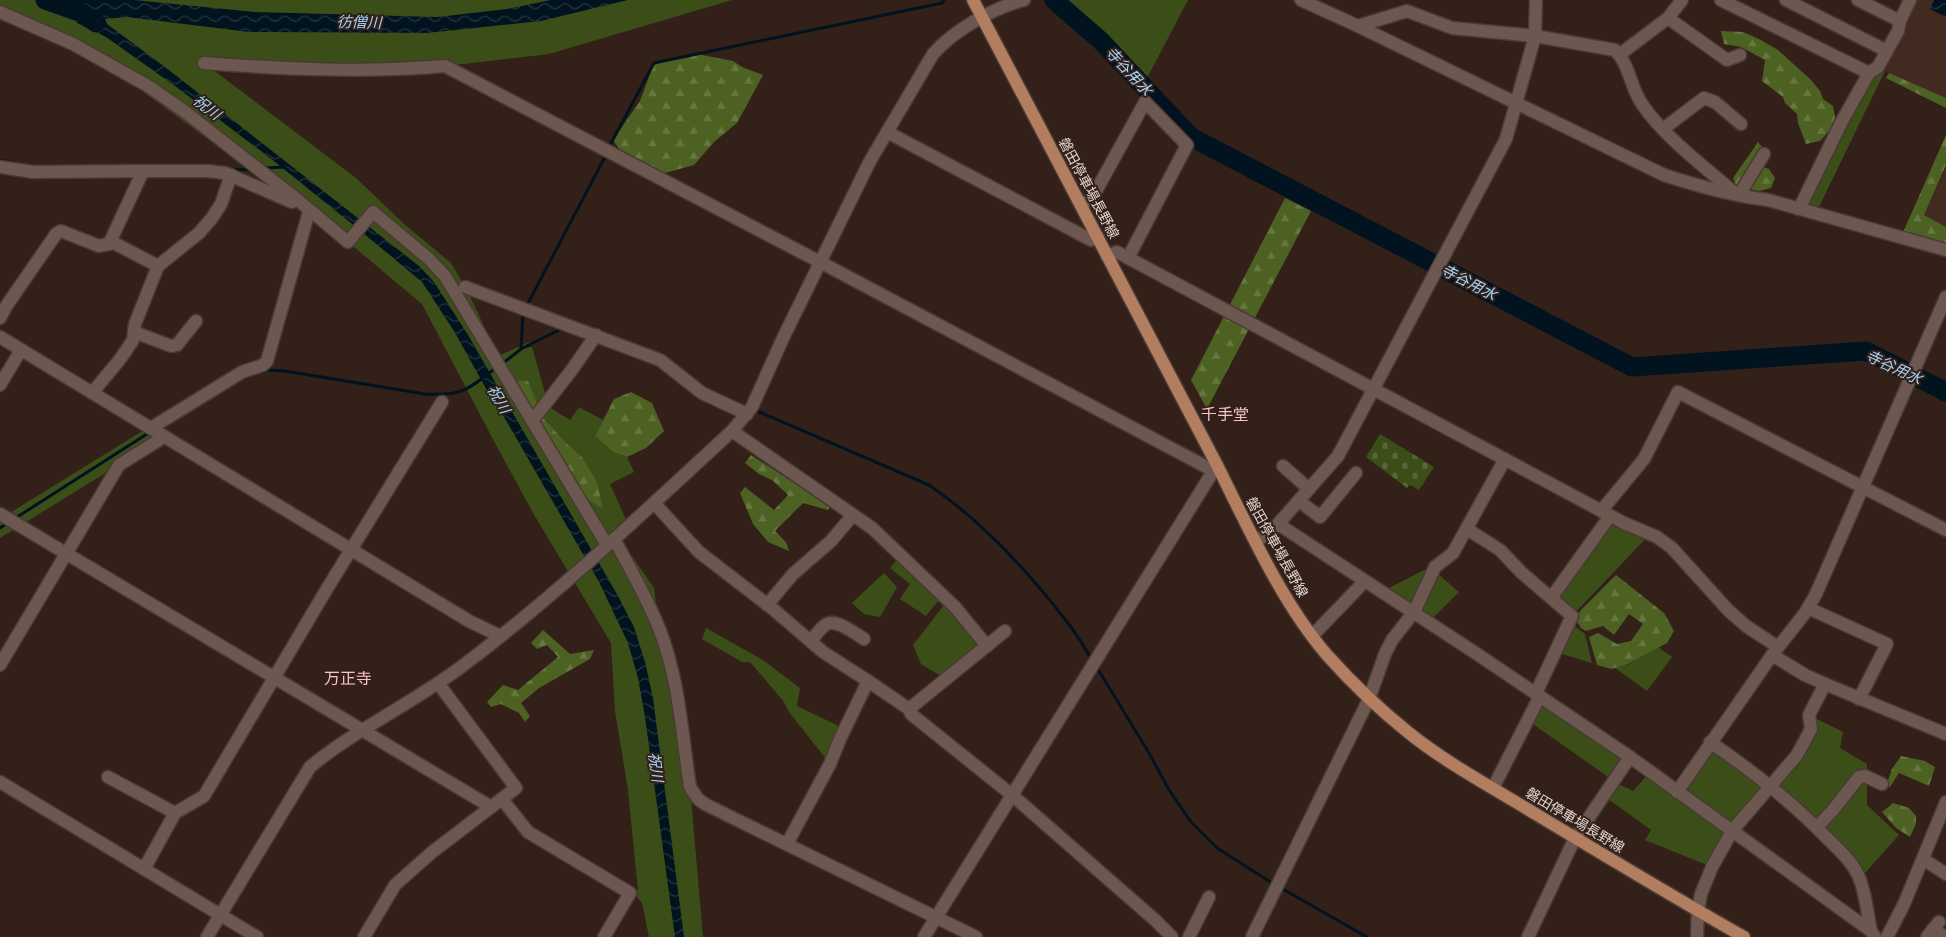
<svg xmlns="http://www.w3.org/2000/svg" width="1946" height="937" font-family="Quicksand,'Noto Sans JP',sans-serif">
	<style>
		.built { fill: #422a21 }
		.grass { fill: #3c4e18 }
		.forest { fill: url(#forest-firs) }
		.cemetery { fill: url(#cemetery-stones) }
		.water { fill: url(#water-waves) }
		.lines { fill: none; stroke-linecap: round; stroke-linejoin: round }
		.stream { stroke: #01131f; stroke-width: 3 }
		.river { stroke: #01131f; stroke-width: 19 }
		.minor-casing { stroke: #493a35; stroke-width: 15 }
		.major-casing { stroke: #493a35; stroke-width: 15 }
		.minor { stroke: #6d5851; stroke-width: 12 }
		.major { stroke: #b37e5f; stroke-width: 12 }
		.labels { text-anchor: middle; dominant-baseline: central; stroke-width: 4; stroke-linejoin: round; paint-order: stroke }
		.street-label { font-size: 14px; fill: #e1d4d0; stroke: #322019 }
		.water-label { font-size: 15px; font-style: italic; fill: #a1d4f9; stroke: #322019 }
		.quarter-label { font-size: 16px; fill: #f6c2c2; stroke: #322019 }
	</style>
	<defs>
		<pattern id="forest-firs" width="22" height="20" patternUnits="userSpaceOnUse" patternTransform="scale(1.25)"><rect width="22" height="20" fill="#4d6122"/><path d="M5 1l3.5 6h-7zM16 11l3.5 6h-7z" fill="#667741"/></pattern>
		<pattern id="cemetery-stones" width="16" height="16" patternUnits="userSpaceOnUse" patternTransform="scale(1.25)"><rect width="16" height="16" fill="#3c4e18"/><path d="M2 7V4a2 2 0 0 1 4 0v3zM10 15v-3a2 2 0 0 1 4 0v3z" fill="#586739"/></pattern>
		<pattern id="water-waves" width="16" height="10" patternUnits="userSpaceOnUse" patternTransform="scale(1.25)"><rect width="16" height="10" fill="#01131f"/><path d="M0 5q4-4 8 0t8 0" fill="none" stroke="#26343e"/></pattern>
	</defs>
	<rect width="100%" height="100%" fill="#322019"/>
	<g class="built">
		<polygon points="1912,0 1946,0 1946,102 1878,67"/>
		<polygon points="1946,167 1946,228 1924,215"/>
	</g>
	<g class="grass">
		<polygon points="0,0 732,0 549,54 464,64 373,64 216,59 204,63 356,178 404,224 451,263 467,290 498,356 532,341 522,348 532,347 549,407 570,420 579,407 603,420 595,436 613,452 627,457 634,472 610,484 627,522 618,536 654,588 659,629 690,787 703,937 649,937 642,903 633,892 638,890 628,790 615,711 611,643 533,513 496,445 422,304 341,236 68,37 0,11"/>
		<polygon points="1067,0 1188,0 1146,80"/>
		<polygon points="1878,67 1885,71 1816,213 1799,209"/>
		<polygon points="149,427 164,437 0,538 0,519"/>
		<polygon points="1610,516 1650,534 1572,616 1551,598"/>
		<polygon points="901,555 943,595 926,616 900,599 910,584 890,568"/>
		<polygon points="1430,567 1459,592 1429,622 1410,607 1384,593 1389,588"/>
		<polygon points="884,573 897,587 880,617 864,614 852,603"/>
		<polygon points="948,600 987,646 946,679 921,664 913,645"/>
		<polygon points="1569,622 1585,634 1592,663 1555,652"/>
		<polygon points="706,628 763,660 800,688 797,706 845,729 830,764 789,712 784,702 750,662 742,662 702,639"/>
		<polygon points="1658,647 1672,657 1647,691 1615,668 1627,665"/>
		<polygon points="1540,696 1630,757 1614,782 1633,791 1650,772 1677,791 1710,742 1771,787 1806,741 1809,715 1843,732 1840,748 1867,764 1867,805 1899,835 1865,873 1771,787 1732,831 1712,867 1645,840 1651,830 1604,796 1614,781 1530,722"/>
	</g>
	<g class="forest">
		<polygon points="1721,31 1743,32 1759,39 1778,50 1811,80 1820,91 1823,99 1833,106 1835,117 1831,129 1820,141 1806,144 1798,123 1797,114 1785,103 1783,97 1762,81 1765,60 1741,47 1724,44"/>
		<polygon points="697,54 733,61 742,67 763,75 737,123 714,142 694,165 665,173 628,162 613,140 640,101 654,63"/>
		<polygon points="1889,73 1946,98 1946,108 1886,78"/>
		<polygon points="1946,135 1946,165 1924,215 1946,227 1946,250 1901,237"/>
		<polygon points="1758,142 1763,148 1757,165 1769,169 1775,178 1771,188 1759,191 1736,186 1733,178"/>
		<polygon points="1285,198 1311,211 1207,409 1191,380"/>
		<polygon points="508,381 528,381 543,418 565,442 582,457 597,482 603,509 584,497"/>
		<polygon points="631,392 652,403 664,431 646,448 627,457 613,452 595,436 614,399"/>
		<polygon points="751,455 830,506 828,510 803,503 775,531 786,542 789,551 768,542 753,524 740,493 745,487 774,510 788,495 772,480 759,474 745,463"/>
		<polygon points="1616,575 1664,613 1674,631 1667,643 1626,665 1611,669 1597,665 1589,637 1598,633 1617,644 1631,641 1643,624 1629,614 1614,635 1603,626 1586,631 1581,628 1575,619 1581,610"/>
		<polygon points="543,630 570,654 594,650 590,659 539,688 521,703 530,716 525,722 519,713 501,704 491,707 487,702 503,685 518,690 558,657 547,645 537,649 531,643"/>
		<polygon points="1901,756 1925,761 1935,767 1929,786 1899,773 1890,787 1886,786 1892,769"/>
		<polygon points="1893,803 1909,808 1916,816 1916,824 1910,837 1896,828 1882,812"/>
	</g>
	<polygon class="cemetery" points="1380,434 1434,467 1419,490 1410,485 1407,488 1366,457"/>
	<g class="water">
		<polygon points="71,0 134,0 255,12 437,17 507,9 551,0 628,0 541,21 427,33 249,32 127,17 105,19 107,24 165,67 419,266 434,282 468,335 618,596 634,627 645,662 653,698 684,937 675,937 645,717 638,678 628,643 599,582 507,422 489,394 454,331 422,282 357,228 270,158 175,86 106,37 77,23"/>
		<polygon points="1934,0 1946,0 1946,17 1930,9"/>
	</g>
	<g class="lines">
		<g class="stream">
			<polyline points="609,147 654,63 942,3 944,0"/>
			<polyline points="0,160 16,163"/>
			<polyline points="264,168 285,167"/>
			<polyline points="232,170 253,169"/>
			<polyline points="526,307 607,153"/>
			<polyline points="521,349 523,312"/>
			<polyline points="502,364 521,349 563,328"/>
			<path d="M 261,372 L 268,370 L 285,371 L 425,394 C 463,396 467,390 497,367"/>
			<path d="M 755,410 L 929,485 C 983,522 1028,571 1067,622 C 1077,634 1084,648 1093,661"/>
			<polyline points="14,519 150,432"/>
			<polyline points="0,528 7,523"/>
			<polyline points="1096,666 1149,753 1169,790 1191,822 1217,848 1275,885"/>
			<polyline points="1281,888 1367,937"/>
		</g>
		<g class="river">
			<polyline points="45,0 82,13 96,23"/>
			<polyline points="1054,0 1101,41 1191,137 1632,367 1866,351 1946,392"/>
		</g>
		<defs>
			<g id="minor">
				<path d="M 1301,0 L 1358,26 L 1664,175 C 1698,186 1733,196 1768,200 L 1946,250"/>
				<polyline points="1721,0 1869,73"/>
				<polyline points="1786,0 1887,51"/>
				<polyline points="1858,0 1900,21"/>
				<polyline points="0,12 73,44 148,86 184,111 299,201 348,242 373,212 429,259 445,276 607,545"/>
				<polyline points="1668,18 1727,60 1740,55"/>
				<path d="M 1358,26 L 1407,11 L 1452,28 L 1535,36 L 1615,50 C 1630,65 1630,87 1642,104 C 1663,136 1707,169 1736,194"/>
				<polyline points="1619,55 1668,18 1682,0"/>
				<path d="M 204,63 C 284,69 364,73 445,66 L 820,262 L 1214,471"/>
				<polyline points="1663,129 1704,98 1715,102 1741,124"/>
				<polyline points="887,132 1091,240 1098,237"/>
				<polyline points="0,167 33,172 143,171 207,171 225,173 292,202"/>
				<polyline points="1739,195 1764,154"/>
				<polyline points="1080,204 1091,200 1145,102 1187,145 1128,258"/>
				<polyline points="1799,209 1842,121 1869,73 1878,67 1898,31 1900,21 1910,0"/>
				<polyline points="109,244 143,171"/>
				<polyline points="1107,256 1117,252 1624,523 1657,537 1672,548 1728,610 1746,626 1778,647"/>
				<polyline points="465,287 660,360 702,393 747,414"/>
				<polyline points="0,318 7,305 56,234 61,231 99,246 114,243 158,266"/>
				<polyline points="134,332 171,346 177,345 196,321"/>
				<polyline points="0,337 469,621 500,636"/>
				<polyline points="0,385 21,350"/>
				<polyline points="92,393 121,358 133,340 135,324 158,266 199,233 212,218 221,204 231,175"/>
				<polyline points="532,421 571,371 596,335"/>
				<polyline points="151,428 242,372 263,365 267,361 308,215 314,213"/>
				<polyline points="732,431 872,528 955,607 987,646"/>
				<polyline points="1283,466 1309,489"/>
				<polyline points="1299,501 1320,517 1356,473"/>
				<polyline points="654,503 699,552 773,609 823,652 868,681 840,739 830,764 787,844"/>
				<polyline points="1601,511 1644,459 1678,392 1946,530"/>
				<polyline points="0,514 491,807"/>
				<polyline points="1278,524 1474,652 1630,757 1871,931 1875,937"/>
				<polyline points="1467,529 1500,550 1522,573 1572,616 1536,693"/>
				<path d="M 614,539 C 630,568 647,598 659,628 C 679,678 682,734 690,787 L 698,799 L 705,804 L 735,819 L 976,937"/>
				<polyline points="1256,542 1278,524 1338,456 1506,139 1535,36 1536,0"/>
				<polyline points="1551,598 1610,516"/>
				<polyline points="767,605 793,574 831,541 853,515"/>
				<polyline points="1808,608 1887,644 1859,699"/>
				<polyline points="1312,636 1365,581"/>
				<path d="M 811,641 C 815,636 819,630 824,626 C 834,616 854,633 864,639"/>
				<polyline points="1772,655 1805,675 1825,684 1946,734"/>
				<polyline points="0,665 119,465 164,437"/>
				<polyline points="868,681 909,709 911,714 1012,795 1155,920 1172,937"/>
				<polyline points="909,709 1005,631"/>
				<path d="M 1710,742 C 1751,770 1791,801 1826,837 C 1838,849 1851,860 1858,875 C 1866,892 1867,913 1871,931"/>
				<polyline points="108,777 175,813"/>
				<polyline points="0,782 257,937"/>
				<polyline points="1493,788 1540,696"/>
				<polyline points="1677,792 1772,655 1805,613 1816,594 1946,297"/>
				<polyline points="502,799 528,832 630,893 604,937"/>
				<polyline points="1817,827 1833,810 1859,777 1865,776 1882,784"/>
				<polyline points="1923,859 1946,874"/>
				<polyline points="144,869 175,813 204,796 325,592 442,402"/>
				<polyline points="1933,929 1945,937"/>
				<path d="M 207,937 L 310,767 C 356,729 413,703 461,667 C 557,595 644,512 732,431 L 752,407 L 784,336 L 870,161 L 933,54 C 954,30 993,8 1024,0"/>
				<polyline points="364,937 395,885 431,853 516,788 438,683"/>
				<polyline points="924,937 1217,465"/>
				<polyline points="1189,937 1209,897"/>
				<polyline points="1252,937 1369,699 1385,654 1392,640 1414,612 1435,567 1453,553 1505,459"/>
				<polyline points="1528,937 1575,838 1630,757"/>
				<polyline points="1697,937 1698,910 1701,894 1712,867 1732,831 1797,755 1811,729 1809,715 1825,684"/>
				<polyline points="1887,937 1904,904 1946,802"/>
				<polyline points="1927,937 1939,922"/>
			</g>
			<path id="major" d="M 973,0 L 1217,465 C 1248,527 1282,603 1327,655 C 1352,683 1379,709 1409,733 C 1449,765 1495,789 1539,816 C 1607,857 1675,898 1744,937"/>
		</defs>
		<use href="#minor" class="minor-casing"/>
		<use href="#major" class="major-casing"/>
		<use href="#minor" class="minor"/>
		<use href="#major" class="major"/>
	</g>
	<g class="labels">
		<g class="street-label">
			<text transform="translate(1089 188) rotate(62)">磐田停車場長野線</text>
			<text transform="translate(1277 547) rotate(61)">磐田停車場長野線</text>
			<text transform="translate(1575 820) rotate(31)">磐田停車場長野線</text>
		</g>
		<g class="water-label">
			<text transform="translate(359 22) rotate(1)">彷僧川</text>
			<text transform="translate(1129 71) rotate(47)">寺谷用水</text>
			<text transform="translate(207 107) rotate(37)">祝川</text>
			<text transform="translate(1469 282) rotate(27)">寺谷用水</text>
			<text transform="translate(1894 367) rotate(25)">寺谷用水</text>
			<text transform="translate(499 399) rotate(60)">祝川</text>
			<text transform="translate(656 767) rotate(82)">祝川</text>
		</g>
		<g class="quarter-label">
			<text x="1225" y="414">千手堂</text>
			<text x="348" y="678">万正寺</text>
		</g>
	</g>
</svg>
